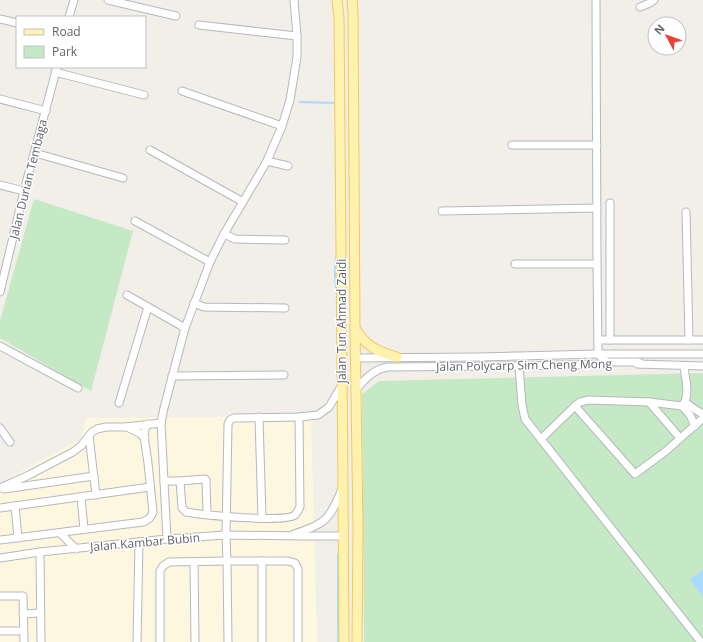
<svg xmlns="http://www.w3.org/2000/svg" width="703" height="642" font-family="'Open Sans',sans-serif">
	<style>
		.commercial { fill: #fef7e0 }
		.green { fill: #c5e8c5 }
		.water { fill: #aadaff }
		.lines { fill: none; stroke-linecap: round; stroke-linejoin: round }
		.stream { stroke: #aadaff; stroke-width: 2 }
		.minor-casing { stroke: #b5b8bc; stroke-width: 9 }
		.major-casing { stroke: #f2c960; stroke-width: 11 }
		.minor { stroke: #fff; stroke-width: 7 }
		.major { stroke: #fff2af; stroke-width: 9 }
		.labels { text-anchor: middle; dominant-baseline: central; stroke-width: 3; stroke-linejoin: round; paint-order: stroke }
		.street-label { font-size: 12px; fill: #5f6368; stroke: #fff }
	</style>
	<rect width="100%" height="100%" fill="#f1efe8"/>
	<polygon class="commercial" points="311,416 317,642 0,642 0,483 81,439 86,418"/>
	<g class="green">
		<polygon points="34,199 133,231 91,391 0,338 0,321"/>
		<polygon points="703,373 703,642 364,642 362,394 379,381"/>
	</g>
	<polygon class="water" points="703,569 703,596 690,580"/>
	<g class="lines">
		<g class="stream">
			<polyline points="300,102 336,103 336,105"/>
			<path d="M 337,253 C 334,268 334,279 337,294"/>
			<polyline points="338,554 338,642"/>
		</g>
		<defs>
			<g id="minor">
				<polyline points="108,0 176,16"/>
				<polyline points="596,0 597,264 598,354 604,360 608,362 638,362 642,364"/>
				<polyline points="640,7 650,3 654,0"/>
				<polyline points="69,17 74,0"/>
				<polyline points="0,19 17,23"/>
				<polyline points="199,25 297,36"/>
				<polyline points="55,72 144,95"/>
				<polyline points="182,91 282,126"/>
				<polyline points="0,99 46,111"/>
				<polyline points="512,145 597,145"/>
				<polyline points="150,150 243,202"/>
				<polyline points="35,153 123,178"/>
				<polyline points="267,161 288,166"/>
				<polyline points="0,185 24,191"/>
				<polyline points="610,203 610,340"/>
				<polyline points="442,211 597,208"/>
				<polyline points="686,212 689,340"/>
				<polyline points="135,221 210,262"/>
				<polyline points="224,234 235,239 285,240"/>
				<polyline points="515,264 597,264"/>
				<polyline points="0,292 24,191 57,67"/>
				<polyline points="127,295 185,328"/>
				<polyline points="194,303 204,307 285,308"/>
				<polyline points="599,340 703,340"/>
				<polyline points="0,346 78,388"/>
				<polyline points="355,358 478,357 598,354 703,354"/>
				<polyline points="637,364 703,366"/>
				<polyline points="519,366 522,405 525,419 701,642"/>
				<polyline points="172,376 284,375"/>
				<path d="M 355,391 C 364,380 373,369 388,367 L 519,366 L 609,364"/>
				<polyline points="649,402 680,438"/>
				<polyline points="685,402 696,410 703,414"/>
				<polyline points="119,403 148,307"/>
				<polyline points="575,406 635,474 666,451 703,418"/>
				<polyline points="682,406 690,415 695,426"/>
				<polyline points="259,417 262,518"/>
				<polyline points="127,427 139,433 145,438"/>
				<polyline points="0,428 10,442"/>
				<polyline points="89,436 96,495"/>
				<path d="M 541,439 L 575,406 L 580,402 L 589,400 L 649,402 L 682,406 C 691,396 685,378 684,366"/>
				<path d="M 164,481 L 180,481 L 182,508 L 186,512 C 203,515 284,523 295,515 C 297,513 299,509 300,507 L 299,417"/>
				<polyline points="180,481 205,479 206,480 207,514"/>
				<polyline points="0,488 29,475 73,452 81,446 92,432 97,429 106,427 125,427 161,423"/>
				<polyline points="4,489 94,476"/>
				<polyline points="81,497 84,529"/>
				<polyline points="15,506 18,538"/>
				<polyline points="0,508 150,487"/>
				<polyline points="60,533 76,549"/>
				<path d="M 294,534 C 326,523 329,521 342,489"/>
				<polyline points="167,539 161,423 164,408 185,328 210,262 224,234 267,161 282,126 290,100 297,57 297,36 294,0"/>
				<path d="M 0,540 L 143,522 C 149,519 151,518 153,512 L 148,463 L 144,436 L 145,429 L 148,424"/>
				<polyline points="40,552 41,642"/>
				<polyline points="0,558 40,552 167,539 226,535 305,536 343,536"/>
				<polyline points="262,561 262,642"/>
				<polyline points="194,562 195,642"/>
				<polyline points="0,596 23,596 24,642"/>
				<polyline points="23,614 40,613"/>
				<polyline points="0,631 23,631"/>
				<polyline points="137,642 139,542"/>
				<polyline points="160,642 160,571 163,566 169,562 227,561 288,561 295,563 298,569 298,642"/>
				<polyline points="228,642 227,561 226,535 228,424 230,420 234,418 299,417 318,415 329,407 342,385"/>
			</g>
			<g id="major">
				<polyline points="337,0 339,17 343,487 344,642"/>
				<polyline points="352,0 353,12 355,328 358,529 357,642"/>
				<path d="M 355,328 C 365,346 378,352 397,357"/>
			</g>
		</defs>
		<use href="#minor" class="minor-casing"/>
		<use href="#major" class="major-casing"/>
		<use href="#minor" class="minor"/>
		<use href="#major" class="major"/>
	</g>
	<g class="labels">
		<g class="street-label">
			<text transform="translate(28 179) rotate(-76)">Jalan Durian Tembaga</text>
			<text transform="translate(341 321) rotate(-90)">Jalan Tun Ahmad Zaidi</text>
			<text transform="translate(524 365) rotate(-1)">Jalan Polycarp Sim Cheng Mong</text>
			<text transform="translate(145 542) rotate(-5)">Jalan Kambar Bubin</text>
		</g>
	</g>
	<rect x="16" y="16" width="130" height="52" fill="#ffffff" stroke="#bfc1c3"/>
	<rect x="24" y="29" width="20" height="6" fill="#fff2af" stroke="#bfc1c3"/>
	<text x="52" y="36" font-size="12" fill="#5f6368">Road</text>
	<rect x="24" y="46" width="20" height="12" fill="#c5e8c5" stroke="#bfc1c3"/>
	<text x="52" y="56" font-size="12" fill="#5f6368">Park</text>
	<g transform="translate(667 36) rotate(311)"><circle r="19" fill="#ffffff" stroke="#bfc1c3"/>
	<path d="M0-3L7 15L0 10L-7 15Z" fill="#ea4335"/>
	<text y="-6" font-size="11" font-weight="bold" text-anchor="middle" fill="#5f6368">N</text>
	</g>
</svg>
